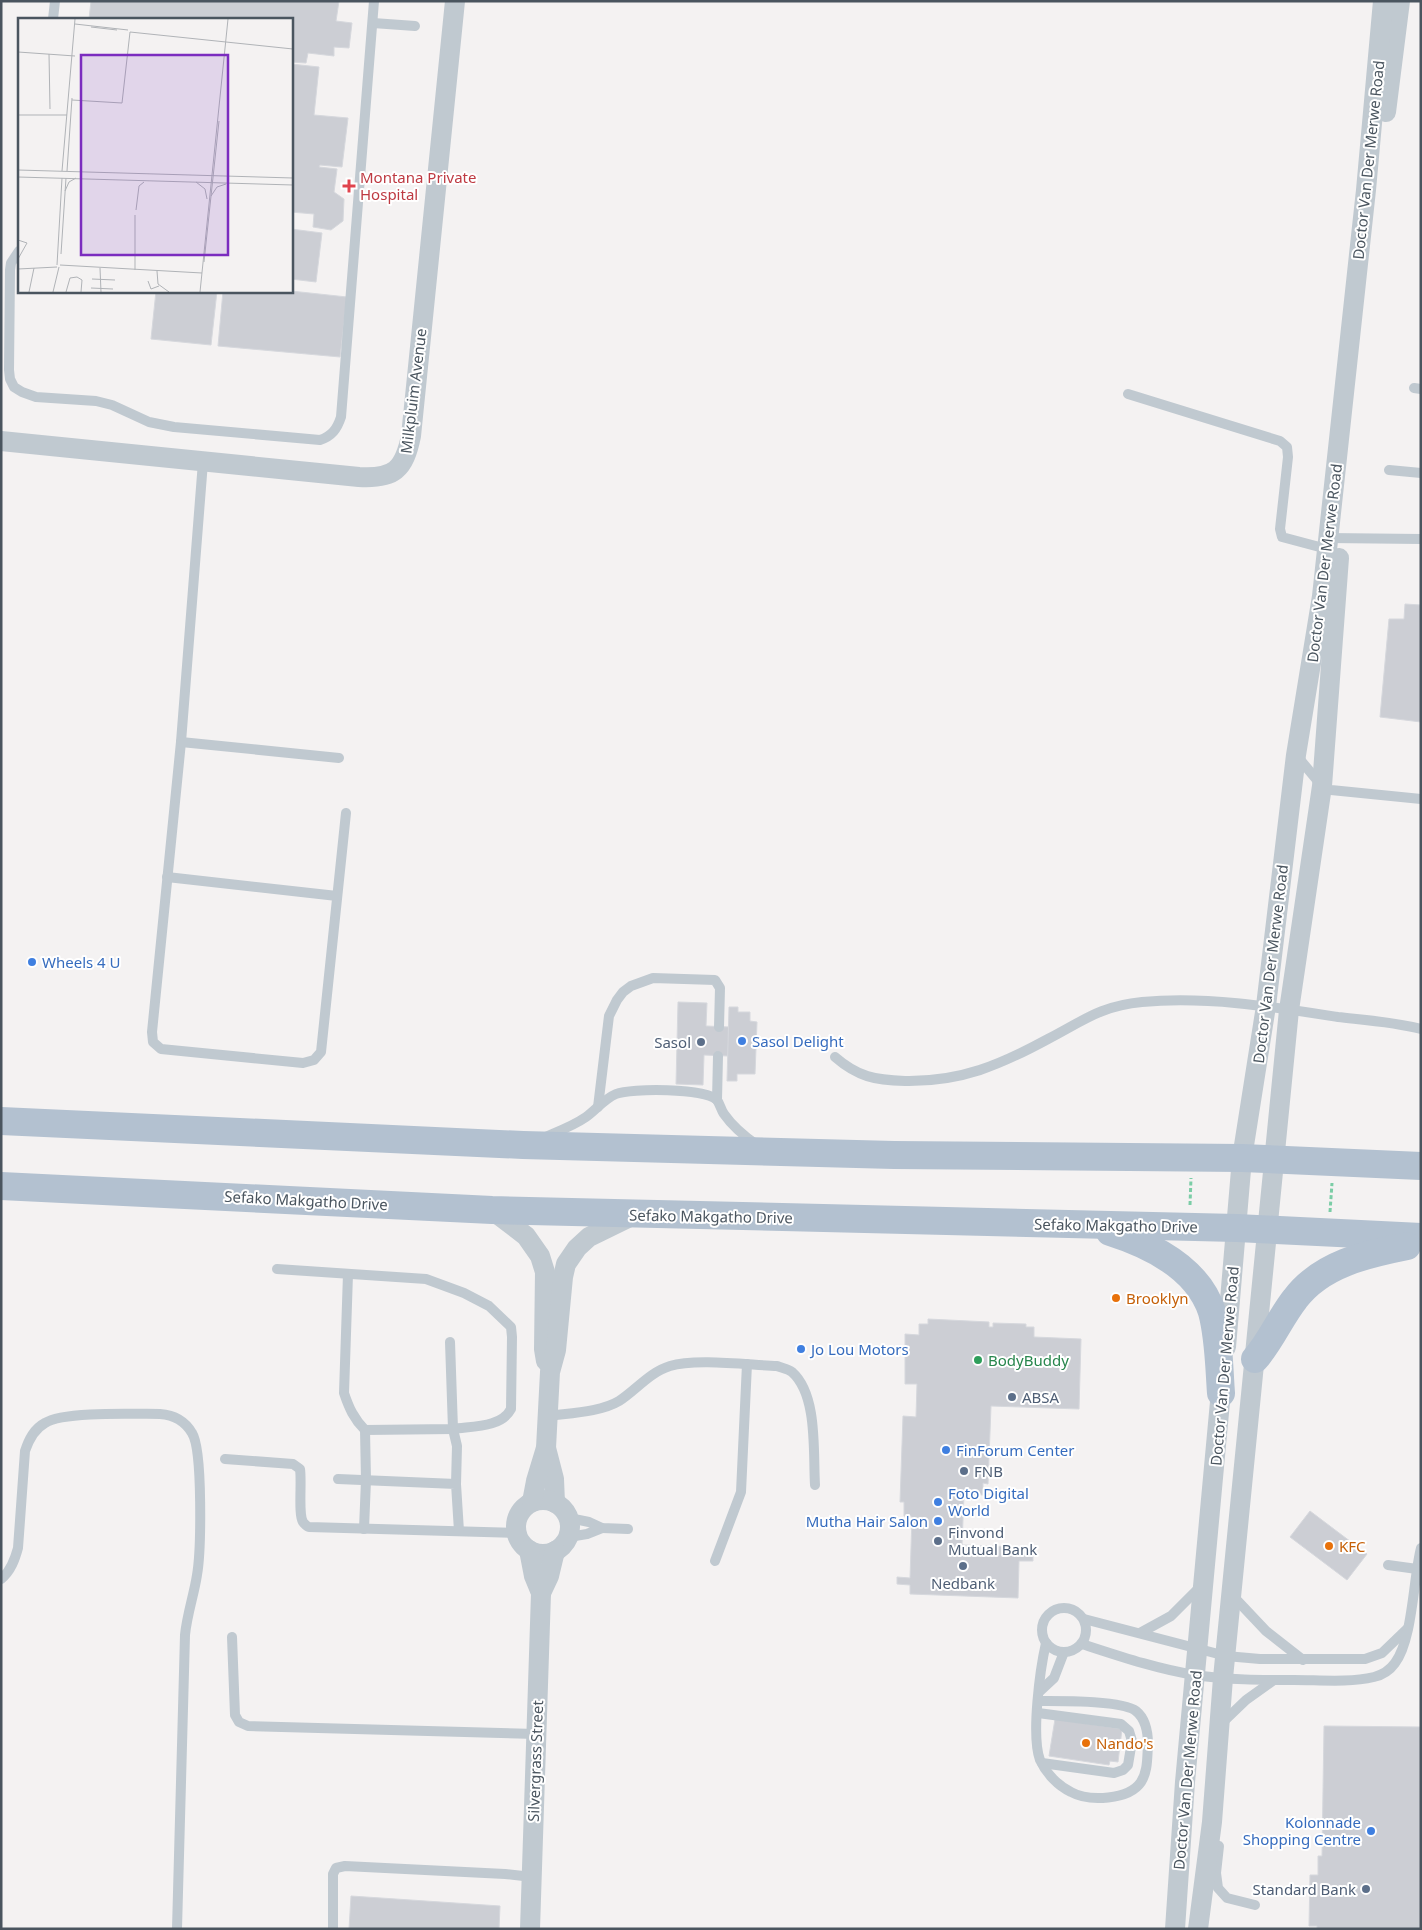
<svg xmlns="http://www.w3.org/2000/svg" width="1422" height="1930" font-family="'Noto Sans',sans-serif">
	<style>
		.building { fill: #ccced4; stroke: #d6d8dd }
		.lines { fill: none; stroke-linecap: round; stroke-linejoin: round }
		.path { stroke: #7bcda6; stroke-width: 3; stroke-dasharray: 4 2.5; stroke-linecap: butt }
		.service { stroke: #c0c9d0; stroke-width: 10 }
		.minor { stroke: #c0c9d0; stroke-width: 20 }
		.primary { stroke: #b3c1d0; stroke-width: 28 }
		.health-dot { fill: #e0444e; stroke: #fff; stroke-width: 2 }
		.shop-dot { fill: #3f7fe0; stroke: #fff; stroke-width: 2 }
		.service-dot { fill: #5c6f8a; stroke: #fff; stroke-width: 2 }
		.food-dot { fill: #e8710a; stroke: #fff; stroke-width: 2 }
		.leisure-dot { fill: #2e9e5b; stroke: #fff; stroke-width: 2 }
		.labels { text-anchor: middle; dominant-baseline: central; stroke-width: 4; stroke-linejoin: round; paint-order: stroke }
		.street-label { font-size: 15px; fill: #4a555f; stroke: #fff }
		.health-label { font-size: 15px; fill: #be3a42; stroke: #fff; text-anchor: start }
		.shop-label { font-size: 15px; fill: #366cbe; stroke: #fff; text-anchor: start }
		.service-label { font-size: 15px; fill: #4e5e75; stroke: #fff; text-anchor: start }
		.food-label { font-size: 15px; fill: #c56008; stroke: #fff; text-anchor: start }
		.leisure-label { font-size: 15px; fill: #27864d; stroke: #fff; text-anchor: start }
		.inset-road { fill: none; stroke: #b0b3b7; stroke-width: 1 }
		.view { fill: #7b2cbf; fill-opacity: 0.15; stroke: #7b2cbf; stroke-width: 2.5 }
		.inset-edge { fill: none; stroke: #4a555f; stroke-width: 2.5 }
	</style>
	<rect width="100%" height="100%" fill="#f4f2f2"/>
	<g class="building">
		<polygon points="91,1 339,1 336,21 352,23 349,48 334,47 334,56 308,53 306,63 291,62 291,19 89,19"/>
		<polygon points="291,64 319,67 314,115 348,118 342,167 320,165 319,167 337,169 334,192 344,199 343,221 331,230 313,227 314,214 291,212"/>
		<polygon points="291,229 322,233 316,282 291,279"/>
		<polygon points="156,291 217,291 211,345 151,339"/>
		<polygon points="223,291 291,291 347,297 340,357 218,346"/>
		<polygon points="1405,604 1421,605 1421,722 1380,717 1389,619 1404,619"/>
		<polygon points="678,1002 707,1003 706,1026 729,1027 728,1056 704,1055 703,1085 676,1084"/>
		<polygon points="729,1007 738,1007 738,1012 750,1012 750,1021 757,1022 755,1074 737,1074 737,1081 727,1081"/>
		<polygon points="928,1319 989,1322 989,1327 993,1327 993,1323 1026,1324 1026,1327 1034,1327 1034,1337 1081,1339 1079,1409 991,1406 988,1484 983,1483 983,1495 964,1494 962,1545 1019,1547 1019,1551 1033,1551 1033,1561 1019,1561 1018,1598 910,1594 910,1585 897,1584 897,1577 910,1578 912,1517 904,1516 904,1502 900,1502 903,1416 916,1417 917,1384 905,1384 905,1334 919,1335 919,1324 928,1324"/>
		<polygon points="1310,1511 1367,1554 1347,1580 1290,1537"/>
		<polygon points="1055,1719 1122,1729 1118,1762 1110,1761 1109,1765 1049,1756"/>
		<polygon points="1324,1726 1421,1727 1421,1929 1317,1929 1317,1926 1309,1926 1310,1875 1318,1875 1318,1856 1322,1856"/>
		<polygon points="351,1896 500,1906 499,1929 349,1929"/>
	</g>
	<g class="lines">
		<g class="path">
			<polyline points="1190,1205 1191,1178"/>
			<polyline points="1330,1212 1332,1183"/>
		</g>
		<g class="service">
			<polyline points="53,19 55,1"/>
			<polyline points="373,23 415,26"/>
			<path d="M 19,251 L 11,263 L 10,270 L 9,370 L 10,379 L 14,387 L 22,392 L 36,397 L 96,401 L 112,405 L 149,422 L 174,427 L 320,440 C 332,436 337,429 341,417 L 374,1"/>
			<polyline points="1414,388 1421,389"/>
			<polyline points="1128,394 1280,441 1287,447 1288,457 1280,529 1282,537 1327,549"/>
			<polyline points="203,462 181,742 152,1032 153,1042 161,1049 303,1063 314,1060 321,1052 346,813"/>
			<polyline points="1389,470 1421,473"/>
			<polyline points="1328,538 1421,539"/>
			<polyline points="181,742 339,758"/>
			<polyline points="1297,756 1322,786 1331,790 1421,799"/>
			<polyline points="167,877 337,896"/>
			<path d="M 835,1057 C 858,1077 875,1080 905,1081 C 961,1082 1000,1065 1048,1039 C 1083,1021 1100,1006 1142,1002 C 1207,996 1274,1007 1338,1017 C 1365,1020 1395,1022 1421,1029"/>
			<polyline points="717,1100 718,1056"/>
			<polyline points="598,1107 609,1016 617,1000 623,992 631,986 653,978 715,980 720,988 719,1027"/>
			<path d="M 545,1137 C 559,1131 573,1126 586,1117 C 596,1110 604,1099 616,1094 C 631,1088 705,1088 717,1100 C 720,1104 721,1110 724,1114 C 733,1127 744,1136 757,1145"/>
			<path d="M 277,1269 L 426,1279 L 464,1293 L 489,1306 L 511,1327 L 512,1337 L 511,1409 C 501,1428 472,1426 453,1429 L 457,1446 L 456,1484"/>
			<path d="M 348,1274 L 344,1393 C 349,1408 354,1419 365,1430 L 453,1429 L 450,1342"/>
			<path d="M 548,1416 C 569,1413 601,1412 619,1401 C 636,1390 650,1372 670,1366 C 695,1358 749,1365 777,1366 C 782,1368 788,1369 792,1372 C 818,1395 813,1452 815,1485"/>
			<path d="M 225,1459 L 293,1464 L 300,1469 C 302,1482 298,1514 303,1522 C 303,1523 308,1527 309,1527 L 516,1533"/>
			<polyline points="338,1479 456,1484 459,1531"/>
			<polyline points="569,1518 589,1522 602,1528 628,1529"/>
			<polyline points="364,1529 366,1480 365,1430"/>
			<polyline points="569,1537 587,1534 602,1528"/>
			<polyline points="715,1561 741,1492 747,1364"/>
			<polyline points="1388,1565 1417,1569"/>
			<path d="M 1,1579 C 11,1571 15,1559 18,1548 L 25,1451 C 29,1439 34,1429 45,1423 C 63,1411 135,1414 160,1414 C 174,1415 185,1421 192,1433 C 203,1450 201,1552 197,1575 C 194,1595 187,1614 185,1635 L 177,1929"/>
			<polyline points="1232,1595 1266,1631 1303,1660"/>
			<circle cx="1064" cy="1630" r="22"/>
			<polyline points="1084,1619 1226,1656 1260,1659 1365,1659 1382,1653 1408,1628"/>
			<polyline points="1140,1633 1171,1616 1201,1586"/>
			<polyline points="232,1637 235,1715 239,1722 248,1726 536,1734"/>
			<path d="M 1082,1644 C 1119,1656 1157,1669 1195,1675 C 1228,1680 1261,1680 1294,1680 C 1320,1680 1348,1683 1374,1677 C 1382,1675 1390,1670 1395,1663 C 1413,1639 1413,1579 1421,1548"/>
			<polyline points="1040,1691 1054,1678 1064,1652"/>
			<path d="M 1039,1701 C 1059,1701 1122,1700 1136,1711 C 1146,1719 1148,1734 1148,1745 C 1147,1758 1148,1771 1141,1782 C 1129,1800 1089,1802 1071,1792 C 1058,1786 1046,1773 1040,1760 C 1031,1736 1040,1669 1046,1643"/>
			<polyline points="1038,1713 1121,1724 1129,1731 1132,1741 1128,1765 1123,1770 1114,1773 1042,1763"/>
			<polyline points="1221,1724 1246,1700 1274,1680"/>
			<polyline points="1219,1846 1216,1873 1218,1888 1227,1898 1255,1905"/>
			<polyline points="333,1929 333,1874 336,1868 345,1866 505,1874 532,1877"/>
		</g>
		<g class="minor">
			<polyline points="1386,112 1400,1"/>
			<path d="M 1,441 L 359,477 C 394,479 404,470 411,436 L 455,1"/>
			<polyline points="492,1210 526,1236 540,1256 545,1272 544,1349 546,1361"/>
			<polyline points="1226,1347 1242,1158 1266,1006 1296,755 1322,596 1366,190 1383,1"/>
			<polyline points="546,1448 554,1479 555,1503"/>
			<circle cx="543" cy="1527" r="27"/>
			<polyline points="532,1502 536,1481 546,1448 550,1372 556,1350 563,1277 566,1264 577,1248 589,1237 634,1215"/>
			<polyline points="529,1550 534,1576 541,1593 530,1929"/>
			<polyline points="541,1593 549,1576 555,1551"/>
			<polyline points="1175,1929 1185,1782 1222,1380"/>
			<polyline points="1198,1929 1212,1822 1223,1678 1289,1010 1322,786 1339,558"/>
		</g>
		<g class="primary">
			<polyline points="1,1121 523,1145 894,1155 1242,1158 1421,1166"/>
			<polyline points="1,1186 492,1210 1237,1228 1421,1237"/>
			<path d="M 1110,1232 C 1151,1245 1198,1268 1212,1312 C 1219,1338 1219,1366 1221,1393"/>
			<path d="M 1255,1359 C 1271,1341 1280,1318 1295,1299 C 1321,1264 1367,1254 1407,1246"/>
		</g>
	</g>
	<path class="health-dot" d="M346.5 178.5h5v5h5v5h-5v5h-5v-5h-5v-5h5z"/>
	<g class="shop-dot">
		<circle cx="32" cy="962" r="5"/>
		<circle cx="742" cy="1041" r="5"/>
		<circle cx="801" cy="1349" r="5"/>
		<circle cx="946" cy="1450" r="5"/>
		<circle cx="938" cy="1502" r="5"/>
		<circle cx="938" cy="1521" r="5"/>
		<circle cx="1371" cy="1831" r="5"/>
	</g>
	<g class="service-dot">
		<circle cx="701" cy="1042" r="5"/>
		<circle cx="1012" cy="1397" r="5"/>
		<circle cx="964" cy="1471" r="5"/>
		<circle cx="938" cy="1541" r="5"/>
		<circle cx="963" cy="1566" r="5"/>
		<circle cx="1366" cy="1889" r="5"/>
	</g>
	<g class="food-dot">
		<circle cx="1116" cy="1298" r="5"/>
		<circle cx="1329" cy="1546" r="5"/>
		<circle cx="1086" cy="1743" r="5"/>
	</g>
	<circle class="leisure-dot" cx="978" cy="1360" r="5"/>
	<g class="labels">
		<g class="street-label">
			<text transform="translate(1368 160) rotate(-84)">Doctor Van Der Merwe Road</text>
			<text transform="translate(413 391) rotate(-83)">Milkpluim Avenue</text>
			<text transform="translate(1324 563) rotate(-83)">Doctor Van Der Merwe Road</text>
			<text transform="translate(1270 964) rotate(-83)">Doctor Van Der Merwe Road</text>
			<text transform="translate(306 1200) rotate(3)">Sefako Makgatho Drive</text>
			<text transform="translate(711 1216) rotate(1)">Sefako Makgatho Drive</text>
			<text transform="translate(1116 1225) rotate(1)">Sefako Makgatho Drive</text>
			<text transform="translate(1224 1366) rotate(-85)">Doctor Van Der Merwe Road</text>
			<text transform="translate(535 1761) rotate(-88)">Silvergrass Street</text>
			<text transform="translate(1187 1770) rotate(-85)">Doctor Van Der Merwe Road</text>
		</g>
		<g class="health-label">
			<text x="360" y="177">Montana Private<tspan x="360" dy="17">Hospital</tspan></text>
		</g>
		<g class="shop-label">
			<text x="42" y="962">Wheels 4 U</text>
			<text x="752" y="1041">Sasol Delight</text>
			<text x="811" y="1349">Jo Lou Motors</text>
			<text x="956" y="1450">FinForum Center</text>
			<text x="948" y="1493">Foto Digital<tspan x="948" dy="17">World</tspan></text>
			<text x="928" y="1521" text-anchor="end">Mutha Hair Salon</text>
			<text x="1361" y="1822" text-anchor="end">Kolonnade<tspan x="1361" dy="17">Shopping Centre</tspan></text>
		</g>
		<g class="service-label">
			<text x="691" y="1042" text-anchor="end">Sasol</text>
			<text x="1022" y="1397">ABSA</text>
			<text x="974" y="1471">FNB</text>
			<text x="948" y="1532">Finvond<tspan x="948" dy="17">Mutual Bank</tspan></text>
			<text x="963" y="1583" text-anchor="middle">Nedbank</text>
			<text x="1356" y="1889" text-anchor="end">Standard Bank</text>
		</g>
		<g class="food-label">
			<text x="1126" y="1298">Brooklyn</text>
			<text x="1339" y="1546">KFC</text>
			<text x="1096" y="1743">Nando's</text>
		</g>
		<g class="leisure-label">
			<text x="988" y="1360">BodyBuddy</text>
		</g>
	</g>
	<g transform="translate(18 18)">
		<rect width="275" height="275" fill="#f4f2f2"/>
		<path class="inset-road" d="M 57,6 L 110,12M 73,9 L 99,12M 112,14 L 275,31M 0,34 L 57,38M 31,36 L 32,91M 54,82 L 104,85 L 112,14M 0,97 L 49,97M 0,152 L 275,160M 44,153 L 57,1M 49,153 L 54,80M 0,159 L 275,167M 178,164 L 187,171 L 189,181M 47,173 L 51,164 L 58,160M 193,178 L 199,169 L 208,166M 118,192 L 121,168 L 126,164M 0,222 L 9,225 L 0,241M 43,236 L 48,160M 186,244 L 201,103M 39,247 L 44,160M 42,247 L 184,255M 82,250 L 83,274M 0,251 L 39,249M 117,252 L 117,197M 139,253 L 140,266 L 151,274M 74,261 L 97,262M 130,263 L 133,271 L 141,268M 73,270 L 95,271M 11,274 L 16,250M 35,274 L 41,249M 48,274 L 52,260 L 59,259 L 64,262 L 63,274M 182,274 L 210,1"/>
		<path class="view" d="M 63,37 L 210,37 L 210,237 L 63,237 Z"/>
		<rect width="275" height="275" class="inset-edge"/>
	</g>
	<rect width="1422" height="1930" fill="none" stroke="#4a555f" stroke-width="5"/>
</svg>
